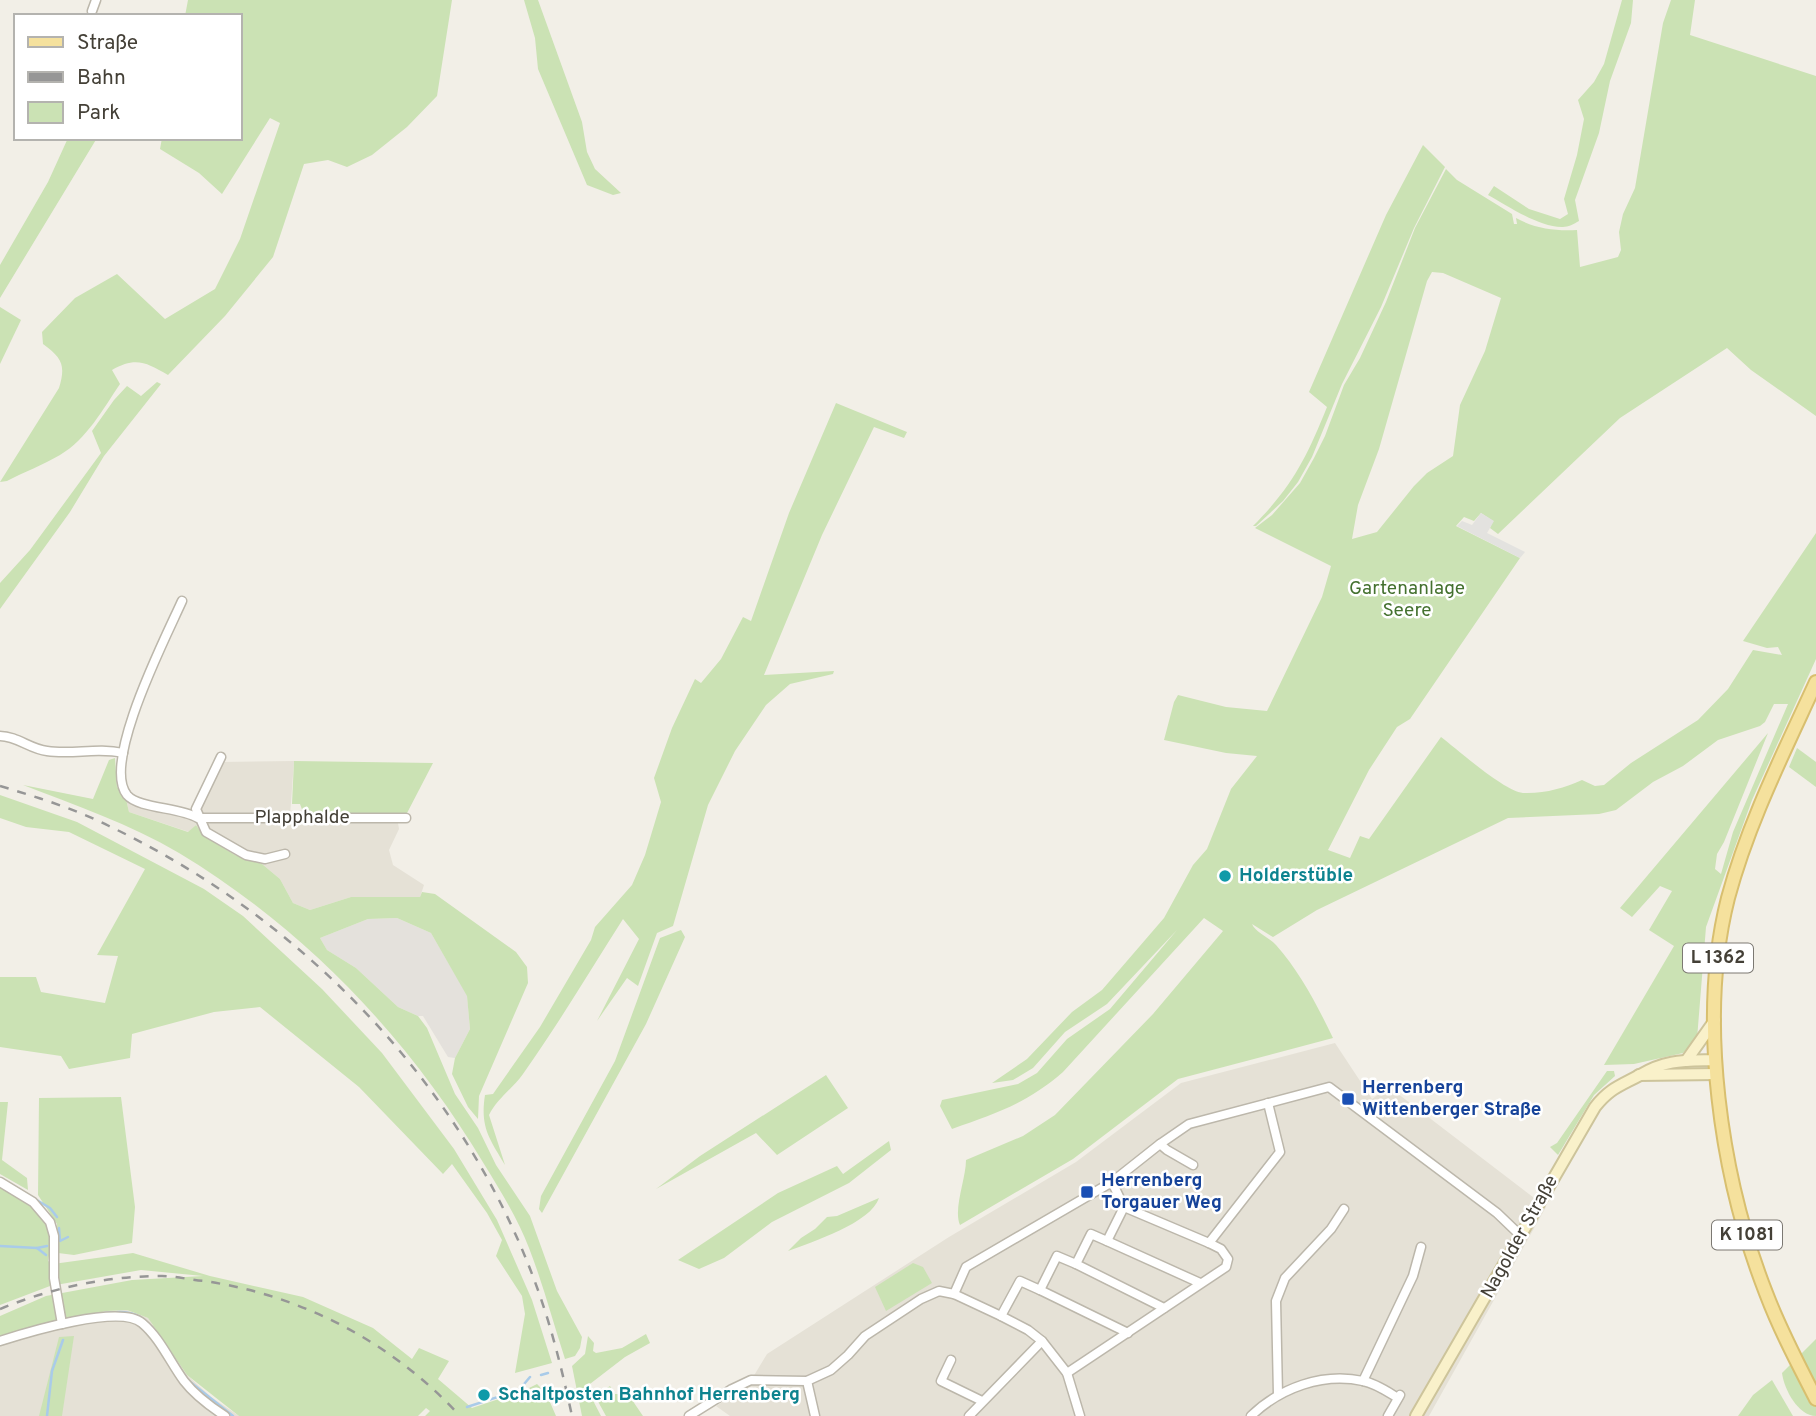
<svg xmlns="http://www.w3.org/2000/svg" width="1816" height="1416" font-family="Overpass,sans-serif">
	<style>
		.residential { fill: #e5e1d6 }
		.industrial { fill: #e4e1dc }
		.green { fill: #cbe2b4; fill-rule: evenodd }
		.parking { fill: #e3e2df }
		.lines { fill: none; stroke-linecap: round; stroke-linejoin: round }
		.stream { stroke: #a9cbe9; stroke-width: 2.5 }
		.minor-casing { stroke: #bcb7ab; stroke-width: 11 }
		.secondary-casing { stroke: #cdc49b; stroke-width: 14 }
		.primary-casing { stroke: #d8bf6f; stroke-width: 16 }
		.minor { stroke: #fff; stroke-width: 8 }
		.secondary { stroke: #f9f1ca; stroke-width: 10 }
		.primary { stroke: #f5e19d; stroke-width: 12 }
		.rail { stroke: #969696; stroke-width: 2.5; stroke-dasharray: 9 9; stroke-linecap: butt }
		.culture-dot { fill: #0f9aa8; stroke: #fff; stroke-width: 2.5 }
		.transit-dot { fill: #1a4fb4; stroke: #fff; stroke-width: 2.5 }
		.labels { text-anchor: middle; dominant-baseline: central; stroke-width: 5; stroke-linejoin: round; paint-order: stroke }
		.shield { fill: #fff; stroke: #7c7973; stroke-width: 2 }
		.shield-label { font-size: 18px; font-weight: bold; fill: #444037 }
		.park-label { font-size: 19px; fill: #44712f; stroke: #fff }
		.street-label { font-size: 19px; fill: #444037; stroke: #fff }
		.culture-label { font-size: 19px; font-weight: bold; fill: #0d838f; stroke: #fff; text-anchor: start }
		.transit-label { font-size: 19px; font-weight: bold; fill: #164399; stroke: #fff; text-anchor: start }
	</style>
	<rect width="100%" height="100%" fill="#f2efe7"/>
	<g class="residential">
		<polygon points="294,761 290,816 395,820 398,823 399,829 389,850 393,865 424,885 420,897 351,897 310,910 293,903 280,879 262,864 235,855 204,836 196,825 189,832 129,812 126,799 186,815 197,809 220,762"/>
		<polygon points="1335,1043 1372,1099 1389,1087 1546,1207 1429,1416 730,1416 716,1406 747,1387 767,1354 949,1237 1076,1162 1181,1083"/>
		<polygon points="127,1310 148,1318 187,1375 211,1397 239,1416 0,1416 0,1336 50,1322 107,1311"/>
	</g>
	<polygon class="industrial" points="397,918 431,933 467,995 470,1029 455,1058 448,1057 423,1016 418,1016 398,1007 356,968 327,950 320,938 368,919"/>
	<g class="green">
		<path d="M 188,0 L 452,0 L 437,96 L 407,127 L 372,155 L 347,167 L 328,160 L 304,164 L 273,257 L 225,316 L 168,375 C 147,363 136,356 112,370 L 120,384 C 103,409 87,439 60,455 C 43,465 24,472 7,481 L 0,482 L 59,388 C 66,365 62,358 43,344 L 42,332 L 75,298 L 117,274 L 165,319 L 215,289 L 240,239 L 280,123 L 270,118 L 222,194 L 199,173 L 160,149 L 162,138 L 240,138 L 240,16 L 185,16 Z"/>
		<polygon points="524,0 538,0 582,122 587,152 595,169 621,193 613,195 587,185 538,69 535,38"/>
		<path d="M 1622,0 L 1633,0 L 1631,23 L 1610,81 L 1599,133 L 1575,200 L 1579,221 C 1574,224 1568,227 1563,227 C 1540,228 1508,206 1488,195 L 1494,186 L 1529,209 L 1560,219 L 1568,214 L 1564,199 L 1577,155 L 1584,119 L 1578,100 L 1594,82 L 1604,64 Z"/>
		<path d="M 1671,0 L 1695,0 L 1690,35 L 1816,76 L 1816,416 L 1751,370 L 1727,348 L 1620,418 L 1498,534 L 1490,528 L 1493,521 L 1481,513 L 1474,521 L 1464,517 L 1456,526 L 1520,558 L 1410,719 L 1397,727 L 1369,770 L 1328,850 L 1350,858 L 1360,836 L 1369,839 L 1441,737 C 1458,750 1504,791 1523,793 C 1544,794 1564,788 1582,780 L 1595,786 L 1604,785 L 1631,763 L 1698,720 L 1728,689 L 1753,650 L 1782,655 L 1778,647 L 1767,648 L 1743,641 L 1816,533 L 1816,659 L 1752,800 L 1706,927 L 1697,1039 L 1683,1053 L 1634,1064 L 1604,1065 L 1674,946 L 1649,930 L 1672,891 L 1660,886 L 1632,917 L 1620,908 L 1768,733 L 1724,842 L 1717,854 L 1715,869 L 1721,874 L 1733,832 L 1788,704 L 1774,704 L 1765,722 L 1760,726 L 1718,740 L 1683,766 L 1653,782 L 1616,810 L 1599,814 L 1508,818 L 1317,910 L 1273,937 L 1252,924 C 1256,933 1269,937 1276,945 C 1300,972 1317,1005 1333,1038 L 1178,1079 L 1073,1159 L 960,1225 C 953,1209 966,1179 966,1160 L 1023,1136 L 1055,1115 L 1153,1014 L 1223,931 L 1204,918 L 1063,1072 C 1026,1104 997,1113 952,1129 L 940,1106 L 942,1100 L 1018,1084 L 1037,1073 L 1067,1039 L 1110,1009 L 1177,930 L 1107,1004 L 1065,1032 L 1033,1068 L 1013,1080 L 992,1083 L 1027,1059 L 1072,1012 L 1102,990 L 1164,918 L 1193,865 L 1207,849 L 1231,789 L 1257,756 L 1226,753 L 1164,740 L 1174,702 L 1178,695 L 1226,707 L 1267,711 L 1322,597 L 1331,566 L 1255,528 L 1272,515 L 1300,483 L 1314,458 L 1325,436 L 1344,385 L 1360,358 L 1386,302 L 1415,228 L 1446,169 L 1457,180 L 1512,214 L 1514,224 L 1517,224 L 1516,218 C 1536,229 1555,231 1577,230 L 1580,267 L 1618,257 L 1621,250 L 1619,232 L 1623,214 L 1635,188 L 1663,23 ZM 1432,272 L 1443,273 L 1501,298 L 1485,351 L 1460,405 L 1453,456 L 1427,473 L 1414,486 L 1377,532 L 1352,539 L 1358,505 L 1379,449 L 1427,281 Z"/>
		<polygon points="68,138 97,138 0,298 0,265 48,182"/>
		<path d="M 1423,145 L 1445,167 L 1414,228 L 1381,307 L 1342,384 L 1312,457 L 1298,482 L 1283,501 L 1256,526 L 1253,526 C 1292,487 1307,457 1327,407 L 1309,392 L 1386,215 Z"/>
		<polygon points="0,307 21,320 0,364"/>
		<polygon points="157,382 161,384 104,456 70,512 0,609 0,583 30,550 101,453 92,431 114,400 127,386 141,396"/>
		<path d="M 836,403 L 907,432 L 904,438 L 874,427 L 822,535 L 764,675 L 834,671 L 833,674 L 790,684 L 766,705 L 735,751 L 708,805 L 673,926 L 657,933 L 638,986 L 627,978 L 597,1021 L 639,939 L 623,919 C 590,971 559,1023 523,1074 C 513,1088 497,1099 489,1115 L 505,1165 C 489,1138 480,1127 485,1095 L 493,1094 L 540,1027 L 591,940 L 595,927 L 632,885 L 645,855 L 661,802 L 654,778 L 672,728 L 695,679 L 701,683 L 721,659 L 743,617 L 751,621 L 789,513 Z"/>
		<polygon points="1797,748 1816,762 1816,787 1789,767"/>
		<path d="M 115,758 L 117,787 L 126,799 L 129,812 L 188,832 L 196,825 L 204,836 L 235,855 L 262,864 L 280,879 L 293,903 L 310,910 L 351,897 L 420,897 L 422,892 L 435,894 L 516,952 L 527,967 L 528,983 L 479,1096 L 478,1119 L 468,1107 L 452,1074 L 455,1058 L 470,1029 L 467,996 L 431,933 L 397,918 L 368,919 L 320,938 L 327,950 L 356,968 L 398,1007 L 418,1016 L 427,1028 L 455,1094 L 478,1128 L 496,1165 L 530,1216 L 557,1291 L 582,1337 L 580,1348 L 575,1356 L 565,1359 C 553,1322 543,1284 529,1248 C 518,1219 500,1190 484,1164 C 408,1037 305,929 179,853 C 130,824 75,805 23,785 L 93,799 L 109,760 Z"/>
		<polygon points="294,761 433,763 406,815 304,815 300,804 292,804"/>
		<polygon points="0,795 77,822 204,889 243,916 322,989 382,1053 454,1149 497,1220 532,1300 552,1363 515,1373 525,1314 522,1296 496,1256 502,1240 487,1213 452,1164 443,1174 359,1087 260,1007 214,1012 132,1034 130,1058 69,1069 61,1056 0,1047 0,977 36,977 41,992 105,1003 118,956 97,955 145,869 69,832 26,827 0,818"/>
		<polygon points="681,930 685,937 646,1024 542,1213 539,1209 541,1196 615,1061 660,938"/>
		<polygon points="1607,1071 1614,1071 1615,1076 1594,1095 1558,1155 1550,1147 1557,1143"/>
		<polygon points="826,1075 848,1108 777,1155 756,1133 656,1189 700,1156"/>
		<polygon points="121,1097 135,1207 132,1243 74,1255 58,1253 57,1224 38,1195 39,1098"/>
		<polygon points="0,1102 8,1102 2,1160 27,1178 28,1190 0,1174"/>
		<polygon points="889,1141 891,1150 849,1183 772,1222 724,1258 699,1269 678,1260 778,1193 837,1166 843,1174"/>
		<path d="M 0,1185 C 21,1197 50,1212 51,1239 C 52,1246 49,1254 48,1261 L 53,1264 L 133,1253 L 210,1276 L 303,1297 L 373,1328 L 412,1359 L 419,1348 L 449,1361 L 438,1379 L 472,1408 L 523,1391 L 537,1384 L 546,1393 L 556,1416 L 425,1416 L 430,1411 L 426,1408 L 418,1416 L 239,1416 L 187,1375 L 148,1318 L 127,1310 L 107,1311 L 50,1322 L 0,1336 L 0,1316 L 46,1296 L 132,1280 L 203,1276 L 141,1270 L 50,1286 L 0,1305 Z"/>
		<path d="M 879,1198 C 871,1223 812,1242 788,1251 L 801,1238 L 815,1229 L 827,1217 L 837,1216 Z"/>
		<polygon points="913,1263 923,1267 932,1283 886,1311 875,1287"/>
		<polygon points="646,1334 650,1343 625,1357 586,1387 601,1416 582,1416 572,1366 585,1354 588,1336 594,1343 593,1351 596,1353 622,1348"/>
		<polygon points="74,1336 62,1416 39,1416 59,1337"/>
		<path d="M 1816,1339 L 1816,1416 C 1798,1416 1784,1389 1782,1373 Z"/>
		<polygon points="1772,1380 1793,1416 1738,1416 1753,1395"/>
		<polygon points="610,1386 615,1394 628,1394 643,1416 606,1416 595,1396"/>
	</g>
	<polygon class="parking" points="1481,513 1494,521 1487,533 1525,552 1520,558 1457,526 1462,521 1472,525"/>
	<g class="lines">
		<g class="stream">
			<polyline points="15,1187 50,1208 57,1217"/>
			<polyline points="59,1228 60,1241 68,1237"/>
			<polyline points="0,1246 37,1248 47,1246"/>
			<polyline points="37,1248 46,1255"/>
			<path d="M 97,1314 C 113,1312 134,1308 146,1322"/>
			<polyline points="541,1375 548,1373"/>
			<polyline points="189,1381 233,1416"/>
			<polyline points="467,1407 519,1390 530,1377"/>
			<polyline points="47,1416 52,1371 63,1340"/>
		</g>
		<defs>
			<g id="minor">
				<polyline points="92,11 96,0"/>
				<path d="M 182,601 C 166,637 101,763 127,795 C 139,809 180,807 198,818 L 406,818"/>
				<path d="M 0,736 C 17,736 30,749 47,751 C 73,755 97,747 123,753"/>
				<polyline points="221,757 196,809 206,832 246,855 265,859 285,854"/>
				<polyline points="1160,1144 1167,1150 1193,1165"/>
				<polyline points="0,1182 33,1202 50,1222 54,1236 54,1278 62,1324"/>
				<polyline points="1107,1241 1200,1283"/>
				<polyline points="1209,1243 1280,1152 1268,1103"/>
				<polyline points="1076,1264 1164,1308"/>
				<polyline points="1040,1290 1128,1333"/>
				<polyline points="954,1294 966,1267 1112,1182 1160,1144 1189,1124 1329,1087 1497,1213 1521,1236"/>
				<polyline points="1001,1316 1020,1281 1040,1290 1057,1256 1076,1264 1091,1234 1107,1241 1124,1207"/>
				<path d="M 0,1341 C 28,1332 120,1304 142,1323 C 160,1338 170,1362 184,1381 C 194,1394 211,1407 225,1416"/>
				<polyline points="951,1360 941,1381 982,1401"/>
				<polyline points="1067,1373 1226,1267 1228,1259 1221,1249 1209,1243 1124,1207 1112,1182"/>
				<polyline points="807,1381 815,1416"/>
				<polyline points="1363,1381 1413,1276 1421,1247"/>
				<polyline points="1278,1395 1276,1301 1285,1278 1331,1229 1344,1209"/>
				<polyline points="689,1416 732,1389 751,1380 807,1381 831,1370 848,1355 865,1336 921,1299 939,1291 954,1294 1001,1316 1028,1330 1042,1341 1067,1373 1080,1416"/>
				<polyline points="969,1416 1042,1341"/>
				<path d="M 1251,1416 C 1280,1388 1323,1372 1363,1381 C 1375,1383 1388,1392 1398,1398"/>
				<polyline points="1388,1416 1400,1395"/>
			</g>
			<g id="secondary">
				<polyline points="1686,1061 1715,1020"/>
				<polyline points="1639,1075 1717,1074"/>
				<path d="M 1416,1416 L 1595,1107 C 1610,1088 1620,1086 1640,1075 C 1667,1059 1685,1061 1716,1060"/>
			</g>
			<path id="primary" d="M 1816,682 C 1784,752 1748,823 1728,898 C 1697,1020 1721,1178 1766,1293 C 1780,1330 1798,1364 1816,1399"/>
		</defs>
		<use href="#minor" class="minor-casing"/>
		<use href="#secondary" class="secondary-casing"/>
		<use href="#primary" class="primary-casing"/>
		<use href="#minor" class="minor"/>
		<use href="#secondary" class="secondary"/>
		<use href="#primary" class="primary"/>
		<g class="rail">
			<path d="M 0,786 C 37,797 75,809 109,826 C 304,919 467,1088 539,1293 C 553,1333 563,1374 572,1416"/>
			<path d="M 0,1309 C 51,1288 106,1276 162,1276 C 176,1276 190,1280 204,1281 C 302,1295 393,1343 460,1416"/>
		</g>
	</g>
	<g class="culture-dot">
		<circle cx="1225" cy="876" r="7"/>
		<circle cx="484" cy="1395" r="7"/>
	</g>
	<g class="transit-dot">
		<rect x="1341" y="1092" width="14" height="14" rx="3.5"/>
		<rect x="1080" y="1185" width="14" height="14" rx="3.5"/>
	</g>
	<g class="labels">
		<g class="shield">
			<rect x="1683" y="943.5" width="70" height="29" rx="5"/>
			<rect x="1712" y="1220.5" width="70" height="29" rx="5"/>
		</g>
		<g class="shield-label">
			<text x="1718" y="958">L 1362</text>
			<text x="1747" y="1235">K 1081</text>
		</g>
		<g class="park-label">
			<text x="1407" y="589">Gartenanlage<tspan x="1407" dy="22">Seere</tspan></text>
		</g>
		<g class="street-label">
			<text x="302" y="818">Plapphalde</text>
			<text transform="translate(1520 1237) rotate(-61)">Nagolder Straße</text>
		</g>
		<g class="culture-label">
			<text x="1239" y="876">Holderstüble</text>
			<text x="498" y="1395">Schaltposten Bahnhof Herrenberg</text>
		</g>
		<g class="transit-label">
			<text x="1362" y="1088">Herrenberg<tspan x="1362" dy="22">Wittenberger Straße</tspan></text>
			<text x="1101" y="1181">Herrenberg<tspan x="1101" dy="22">Torgauer Weg</tspan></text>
		</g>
	</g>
	<rect x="14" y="14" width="228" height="126" fill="#ffffff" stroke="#b4b3af" stroke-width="2"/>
	<rect x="28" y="37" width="35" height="10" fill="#f5e19d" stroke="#b4b3af" stroke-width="2"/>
	<text x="77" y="49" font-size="21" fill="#444037">Straße</text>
	<rect x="28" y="72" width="35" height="10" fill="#969696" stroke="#b4b3af" stroke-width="2"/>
	<text x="77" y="84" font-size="21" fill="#444037">Bahn</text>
	<rect x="28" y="102" width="35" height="21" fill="#cbe2b4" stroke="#b4b3af" stroke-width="2"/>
	<text x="77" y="119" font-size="21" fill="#444037">Park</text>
</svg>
